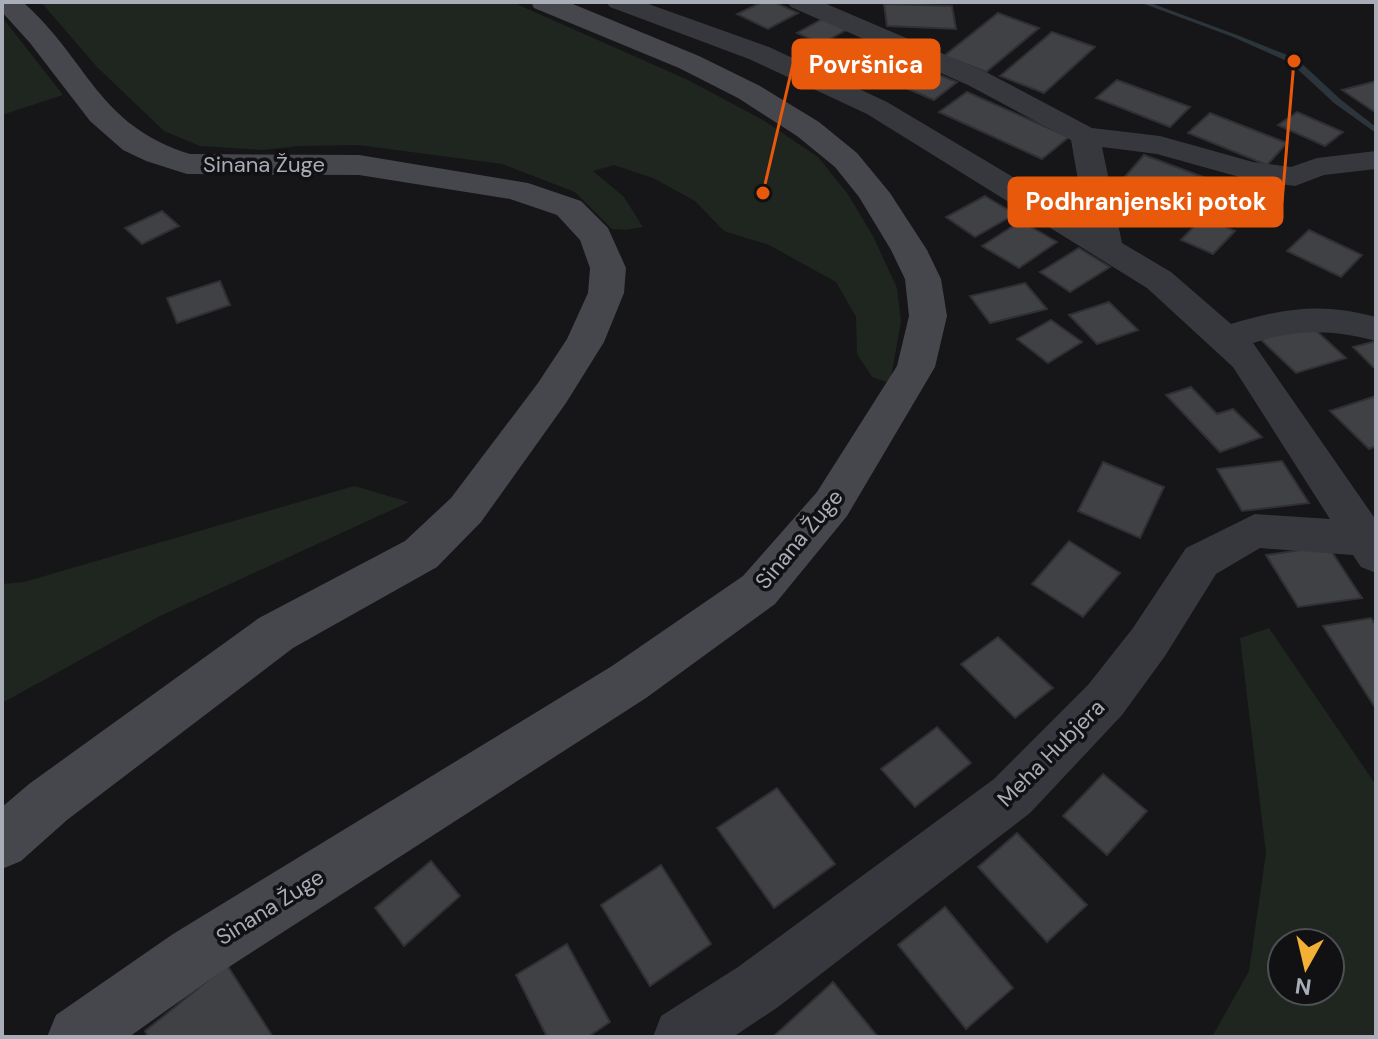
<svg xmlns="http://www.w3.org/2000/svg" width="1378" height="1039" font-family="'DM Sans',sans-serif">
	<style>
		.green { fill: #1e261f; fill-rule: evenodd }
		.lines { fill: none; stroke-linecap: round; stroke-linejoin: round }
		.stream { fill: #2c353c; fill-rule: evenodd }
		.building { fill: #404145; stroke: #303034; stroke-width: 2 }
		.street { fill: #37383d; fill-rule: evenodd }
		.secondary { fill: #45474d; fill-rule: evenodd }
		.labels { text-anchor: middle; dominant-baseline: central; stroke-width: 7; stroke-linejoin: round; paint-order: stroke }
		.street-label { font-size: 22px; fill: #a8adb8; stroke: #111113 }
		.leader { fill: none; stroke: #e8590c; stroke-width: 3 }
		.callout-dot { fill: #e8590c; stroke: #111113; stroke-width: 3 }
		.callout { fill: #e8590c; stroke: #e8590c; stroke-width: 3 }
		.callout-label { font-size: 24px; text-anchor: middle; font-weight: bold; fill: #fff }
	</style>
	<rect width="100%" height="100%" fill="#161618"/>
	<g class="green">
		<polygon points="41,2 512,2 688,80 763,120 818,157 847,193 873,236 897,288 901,321 890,383 872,377 857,354 856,317 836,282 769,245 724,231 695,201 653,178 614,165 593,171 624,197 643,227 626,230 612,229 575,192 502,164 358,145 300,146 262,150 200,146 164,131 97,67"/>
		<polygon points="2,17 63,95 2,115"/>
		<polygon points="354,486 409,502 160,616 2,703 2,584 24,582"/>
		<path d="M 1269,628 L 1376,785 L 1376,1037 L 1212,1037 L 1249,971 L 1266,853 L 1240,638 ZM 1282,943 L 1330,943 L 1330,991 L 1282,991 Z"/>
	</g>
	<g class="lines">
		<polygon class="stream" points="1139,2 1148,2 1237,35 1297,59 1340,99 1376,127 1376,133 1334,103 1291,63 1233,37"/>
	</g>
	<g class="building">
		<polygon points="762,2 774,2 798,13 768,29 737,14"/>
		<polygon points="884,4 952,6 956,29 887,26"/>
		<polygon points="998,13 1039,28 986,72 944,56"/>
		<polygon points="824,18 848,29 821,44 797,33"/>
		<polygon points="1052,32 1095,47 1044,93 1000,76"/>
		<polygon points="924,69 957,82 934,100 901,86"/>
		<polygon points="1117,80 1190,107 1170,127 1096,98"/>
		<polygon points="1376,81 1376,110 1373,111 1342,90"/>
		<polygon points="967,92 1069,137 1042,159 939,112"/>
		<polygon points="1297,112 1343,132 1325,146 1278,125"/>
		<polygon points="1210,113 1287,143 1267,165 1188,133"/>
		<polygon points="1144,155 1222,184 1201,211 1122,180"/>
		<polygon points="985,196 1015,214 975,237 946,217"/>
		<polygon points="162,211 179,226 142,244 125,228"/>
		<polygon points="1203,217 1235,231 1213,254 1181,240"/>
		<polygon points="1021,221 1057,242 1019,268 982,246"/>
		<polygon points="1309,230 1362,255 1341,277 1287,251"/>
		<polygon points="1079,248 1110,267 1070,292 1040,272"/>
		<polygon points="220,281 230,305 177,323 167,298"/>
		<polygon points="1025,283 1047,309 990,323 970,296"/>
		<polygon points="1109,302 1138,330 1097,344 1069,315"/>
		<polygon points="1051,320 1082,342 1048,363 1017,339"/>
		<polygon points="1307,322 1346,358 1296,373 1258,337"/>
		<polygon points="1376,341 1376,367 1373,367 1353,347"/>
		<polygon points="1191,387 1217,414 1233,409 1262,437 1220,452 1166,395"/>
		<polygon points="1376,396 1376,446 1369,449 1330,411"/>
		<polygon points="1282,461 1309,503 1242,511 1217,469"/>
		<polygon points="1103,462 1164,487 1140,538 1078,511"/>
		<polygon points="1069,541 1120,573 1083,617 1032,584"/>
		<polygon points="1328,546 1362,598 1298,607 1266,555"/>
		<polygon points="1371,618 1376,625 1376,709 1323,626"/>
		<polygon points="998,637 1053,688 1015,718 961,664"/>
		<polygon points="937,727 971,763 915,807 881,769"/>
		<polygon points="1103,774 1147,811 1107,855 1063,816"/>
		<polygon points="777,788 835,864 774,908 717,828"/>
		<polygon points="1017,833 1087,905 1047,942 978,867"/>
		<polygon points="431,861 460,896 404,946 375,908"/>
		<polygon points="661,865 711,944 650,986 601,905"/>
		<polygon points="945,907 1013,988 966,1029 898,945"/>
		<polygon points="567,944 610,1022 588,1037 547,1037 516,975"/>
		<polygon points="227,965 273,1037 148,1037 145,1031"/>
		<polygon points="833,982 878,1037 776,1037 775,1035"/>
	</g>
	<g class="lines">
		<path class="street" d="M 606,2 L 643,2 L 769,47 L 887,102 L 1085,220 L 1071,140 L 968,85 L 791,7 L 787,2 L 822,2 L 988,73 L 1092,128 L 1160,136 L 1253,162 L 1291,167 L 1317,158 L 1376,151 L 1376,169 L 1324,175 L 1295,186 L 1250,180 L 1157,154 L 1102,147 L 1122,243 L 1171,272 L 1231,324 C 1285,308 1321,302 1376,317 L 1376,341 C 1332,329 1296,329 1253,343 L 1376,520 L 1376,573 L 1361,567 L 1353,555 L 1260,548 L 1216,574 L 1165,656 L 1122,715 L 1030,813 L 778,1007 L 733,1037 L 653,1037 L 661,1016 L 738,967 L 994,779 L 1088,685 L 1133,628 L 1186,548 L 1255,514 L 1330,519 L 1233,367 L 1147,288 L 867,114 L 749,59 L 610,7 Z"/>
		<g class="secondary">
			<path d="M 2,2 L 24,3 C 89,61 97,125 190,154 L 359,155 L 528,183 L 581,201 L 608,228 L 626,268 L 624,293 L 604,342 L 566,403 L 481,522 L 437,567 L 293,648 L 67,820 L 21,861 L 2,869 L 2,807 L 29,784 L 259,618 L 405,541 L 451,498 L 538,383 L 567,339 L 588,293 L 590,268 L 580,240 L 557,215 L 510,199 L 359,175 L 187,174 L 146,161 L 123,150 L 90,121 L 30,43 L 2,12 Z"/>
			<polygon points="531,2 568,2 699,56 760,86 819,122 857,153 890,193 927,250 941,279 947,316 935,367 847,516 775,604 646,698 215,976 129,1037 47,1037 56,1015 173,934 612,666 743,576 817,492 897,366 909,316 905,279 891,250 859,197 835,167 797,136 738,98 679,68 534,8"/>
		</g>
	</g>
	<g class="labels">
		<g class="street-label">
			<text x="264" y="164">Sinana Žuge</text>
			<text transform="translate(799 539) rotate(-50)">Sinana Žuge</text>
			<text transform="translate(1051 753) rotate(-45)">Meha Hubjera</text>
			<text transform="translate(270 907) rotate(-32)">Sinana Žuge</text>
		</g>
	</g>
	<path class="leader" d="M763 193L793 64M1294 61L1282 202"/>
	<g class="callout-dot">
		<circle cx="763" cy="193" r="8"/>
		<circle cx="1294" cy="61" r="8"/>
	</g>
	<g class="callout">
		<rect x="793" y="40" width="146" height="48" rx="8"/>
		<rect x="1009" y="178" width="273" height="48" rx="8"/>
	</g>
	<g class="callout-label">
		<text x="866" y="73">Površnica</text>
		<text x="1146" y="210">Podhranjenski potok</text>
	</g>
	<rect width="1378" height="1039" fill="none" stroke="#a8adb8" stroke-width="8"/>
	<g transform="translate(1306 967) rotate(188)"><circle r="38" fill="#111113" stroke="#4d4f55" stroke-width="2"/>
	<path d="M0-6L14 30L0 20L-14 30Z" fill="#f2b134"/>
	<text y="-12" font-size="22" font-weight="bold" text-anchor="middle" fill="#a8adb8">N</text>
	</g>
</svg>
